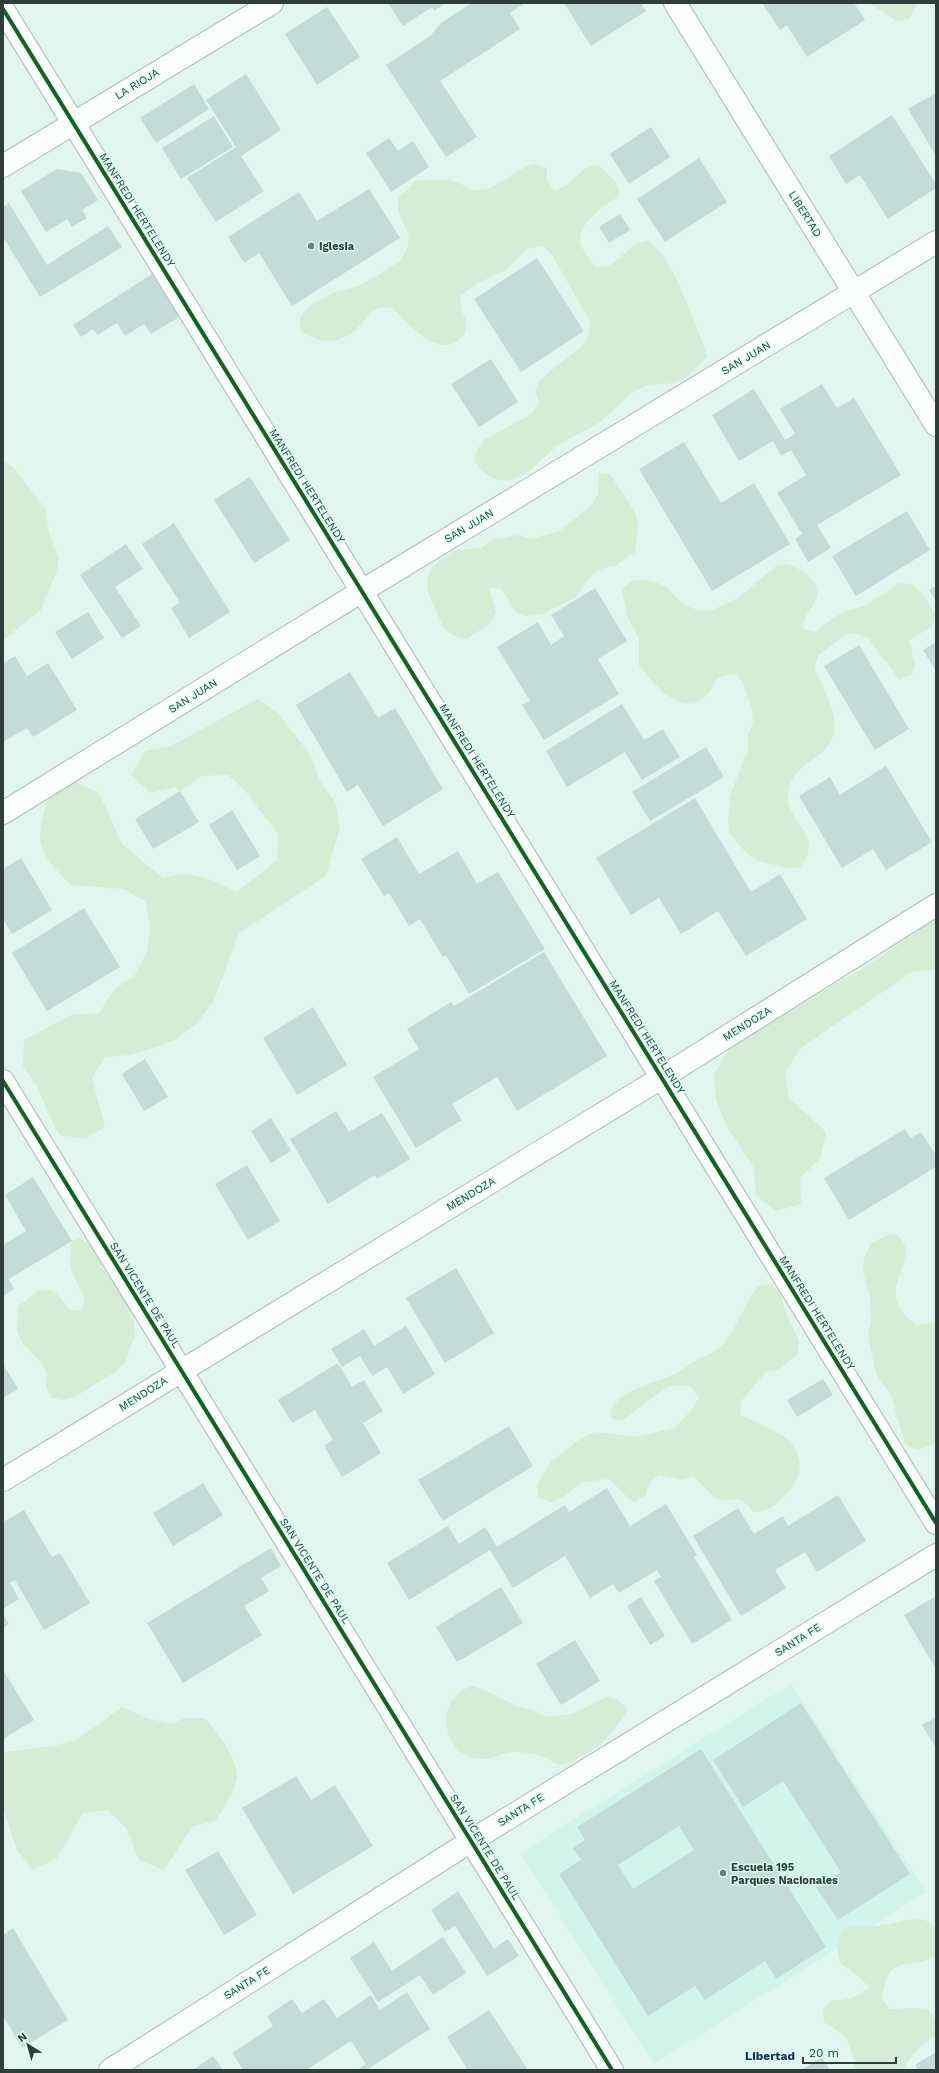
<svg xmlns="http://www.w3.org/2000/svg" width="939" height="2073" font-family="'Work Sans',sans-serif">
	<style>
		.built { fill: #d2f4ea }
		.green { fill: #d4edd4 }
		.building { fill: #c3dcd8; fill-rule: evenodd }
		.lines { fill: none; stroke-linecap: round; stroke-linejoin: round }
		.minor-casing { stroke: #abbbb5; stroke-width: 24 }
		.minor { stroke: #fafefd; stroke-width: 22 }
		.cycleway-casing { stroke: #d9fef2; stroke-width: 6 }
		.cycleway { stroke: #1b5e20; stroke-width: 4 }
		.poi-dot { fill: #6d7e79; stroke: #d9fef2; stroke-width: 1.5 }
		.labels { text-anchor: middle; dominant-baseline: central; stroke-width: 3; stroke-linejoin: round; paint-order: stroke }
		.street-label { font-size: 11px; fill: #2f3e3a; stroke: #d9fef2 }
		.poi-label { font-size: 11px; font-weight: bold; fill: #2f3e3a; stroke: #d9fef2; text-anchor: start }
		.neighbourhood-label { font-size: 12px; font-weight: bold; fill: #1e2e66; stroke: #d9fef2 }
	</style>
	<rect width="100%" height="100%" fill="#e1f6ef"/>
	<polygon class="built" points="791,1684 926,1892 654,2064 520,1853"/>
	<g class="green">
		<polygon points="868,3 917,3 909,19 897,21"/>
		<path d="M 534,164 L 547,168 L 547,181 L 554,191 L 567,185 L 586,168 L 599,165 L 617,183 L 620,195 C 606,206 575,223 581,245 C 583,252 592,261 596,267 L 609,266 L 636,244 L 648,241 C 672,259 682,292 693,319 C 698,332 704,343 707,357 C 699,365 688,378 677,382 C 664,386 653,381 639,389 C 623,397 612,414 597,424 C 585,432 569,437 557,446 C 542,458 529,476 509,480 C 493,483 483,472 474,461 L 478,448 L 485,439 L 532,414 L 539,402 L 535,390 L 541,379 L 583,345 L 589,334 L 590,321 L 552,255 L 544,246 L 530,248 L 519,256 L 507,270 L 482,281 L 460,295 L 461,309 L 466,320 L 465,333 C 462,336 459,340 456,342 C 432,355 407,321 391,307 C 387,308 382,307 378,308 C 371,311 365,320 360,325 C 342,345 319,346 300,329 L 300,316 L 309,307 L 332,293 L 356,287 L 379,275 L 401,260 L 407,249 L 409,236 L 398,210 L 398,198 L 416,181 C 428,180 442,178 453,181 C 463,183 468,191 479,190 C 501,189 513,169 534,164 Z"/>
		<polygon points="3,461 14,468 45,508 49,533 59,559 56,573 41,610 3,640"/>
		<polygon points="599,473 610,474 635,512 638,525 635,552 615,566 603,568 592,575 583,585 578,596 542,614 526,616 515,611 502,589 489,588 496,613 489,624 467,639 454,636 444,629 428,592 427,579 432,567 455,550 481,548 492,540 519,535 531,539 559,531 591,506 598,494"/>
		<path d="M 787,564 C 802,569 822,581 816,599 C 812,610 803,615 803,628 L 814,632 L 842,612 L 867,605 L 899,583 L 912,584 L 922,593 L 935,614 L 932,627 L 909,640 L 915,664 L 912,675 L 899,679 L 868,638 L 853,633 L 842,637 L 818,656 C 817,660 815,665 815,668 C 815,672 819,678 821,682 C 827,697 838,718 834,734 C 827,760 789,763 788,796 C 787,824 826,835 800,867 L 787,868 L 759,861 L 747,854 L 730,834 L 728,822 L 730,796 L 748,749 L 748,735 L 753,723 L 752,709 L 744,685 L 736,674 C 710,676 719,682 706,696 C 682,720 654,683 639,666 L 639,639 L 627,616 L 622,589 L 632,581 L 644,580 L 658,583 L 669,589 L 677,599 L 687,606 L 700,611 L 712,610 L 737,599 L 776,566 Z"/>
		<path d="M 258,699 L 279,714 L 311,756 L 320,781 L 335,802 L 340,827 L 326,876 L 239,933 L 213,1002 L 197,1023 L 177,1039 L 154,1048 L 131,1055 L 105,1057 L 92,1078 L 105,1127 L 85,1139 L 59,1135 L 48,1113 L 38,1088 L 23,1066 L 24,1040 L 71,1015 L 99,1013 L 113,991 L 135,975 L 147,952 L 150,928 L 146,902 L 124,889 L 71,885 C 62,876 44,858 41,845 C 37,830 46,807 50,793 L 75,781 L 99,793 L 122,844 L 163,878 C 191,868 211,880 237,892 L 277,860 L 278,834 L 246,792 L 228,775 L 201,776 L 180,791 L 175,787 L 150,793 L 131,775 L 145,751 L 171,746 Z"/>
		<polygon points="936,919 936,969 912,972 799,1049 785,1074 789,1098 826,1132 820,1159 800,1178 801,1204 776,1211 756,1195 754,1168 726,1125 716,1099 714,1074 728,1051 768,1022 791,1011 836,983 859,971"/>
		<path d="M 894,1233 C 897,1236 901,1239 903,1242 C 917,1265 870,1293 917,1325 L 936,1322 L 936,1443 L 917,1450 L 905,1444 L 891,1395 L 876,1374 L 868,1335 L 871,1322 L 870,1296 L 863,1271 L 864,1258 L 870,1245 L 881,1238 Z"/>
		<path d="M 80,1238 L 92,1245 L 99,1255 L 102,1268 L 127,1297 L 134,1322 L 135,1335 L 126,1361 L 118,1370 L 75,1397 L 63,1400 L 51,1398 L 46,1386 L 47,1372 L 40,1362 L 23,1343 L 17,1332 L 18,1306 L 40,1290 L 54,1291 L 71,1311 L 80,1310 L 85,1302 C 83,1291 79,1288 75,1279 C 69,1267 70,1254 72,1241 Z"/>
		<path d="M 771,1284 L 780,1293 L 788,1318 L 799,1341 L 797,1355 L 778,1370 L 766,1372 L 741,1401 L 740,1414 C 752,1421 780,1432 788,1440 C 804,1455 803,1477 789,1491 C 777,1504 772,1511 753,1512 C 743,1498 738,1497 722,1501 L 711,1494 L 693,1476 L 683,1480 L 659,1475 L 649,1483 L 646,1495 L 635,1502 C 624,1496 619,1487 608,1479 L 583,1482 L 563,1497 L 551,1502 L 539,1498 L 537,1485 L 551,1461 L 583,1437 L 596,1432 L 636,1437 L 675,1428 L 692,1409 L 699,1398 L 691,1387 L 679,1385 L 667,1387 L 623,1420 L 613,1419 L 610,1412 C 622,1387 655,1384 677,1373 C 682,1371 685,1367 690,1364 C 701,1357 715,1354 724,1344 C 736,1329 745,1303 758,1286 Z"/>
		<path d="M 472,1686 L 485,1690 L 519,1707 L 533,1710 L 547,1717 L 573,1714 L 609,1696 L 620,1701 L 628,1711 C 620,1721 612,1733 603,1742 C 595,1749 569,1767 558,1764 C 554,1764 551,1760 547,1758 C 540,1755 529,1753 521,1752 C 506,1750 492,1760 479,1759 C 457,1758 443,1735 447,1713 C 451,1698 458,1691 472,1686 Z"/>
		<path d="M 122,1707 L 146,1718 L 172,1724 L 184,1718 L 204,1718 C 215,1728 239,1762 237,1777 C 234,1794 225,1807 215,1821 L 193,1826 L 164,1870 L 139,1860 L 126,1828 L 108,1810 L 83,1813 L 57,1858 L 33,1870 L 17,1850 L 3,1808 L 3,1752 L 54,1746 L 78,1739 Z"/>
		<path d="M 912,1919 L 925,1920 L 936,1927 L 936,1956 C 908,1971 888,1951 882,1999 L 890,2009 C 906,2009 913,2006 929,2010 L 936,2021 L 936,2035 L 918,2048 L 902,2070 L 854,2070 L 855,2061 L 846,2037 L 824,2022 L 823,2010 L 832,2000 C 848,2001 858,1997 870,1987 L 852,1971 L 841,1964 C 836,1948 836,1941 846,1927 C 857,1925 864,1927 874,1926 C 887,1925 899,1922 912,1919 Z"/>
	</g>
	<g class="building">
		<polygon points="388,3 446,3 434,11 432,7 403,26"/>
		<polygon points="472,3 525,3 510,13 520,29 440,81 477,137 446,157 386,65 430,36 442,22"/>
		<polygon points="564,3 641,3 646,11 591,46"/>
		<polygon points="762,3 854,3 865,20 807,57 787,25 780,30"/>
		<polygon points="327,7 360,57 317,85 285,34"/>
		<polygon points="246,74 281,130 241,156 264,191 216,222 187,178 236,147 206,100"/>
		<polygon points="194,84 209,109 156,143 140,118"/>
		<polygon points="936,93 936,156 908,109"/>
		<polygon points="892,115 936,184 936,188 888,219 860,175 846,184 829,156"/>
		<polygon points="214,116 233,147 181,179 162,148"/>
		<polygon points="651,127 670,157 629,184 610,154"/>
		<polygon points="389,138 398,151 413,141 429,167 391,192 366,153"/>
		<polygon points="699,158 727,202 665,242 637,199"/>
		<polygon points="57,169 81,173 98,200 82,210 87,218 72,227 67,219 46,232 21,191"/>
		<polygon points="369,189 400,238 292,306 259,253 244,263 228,237 299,192 317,221"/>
		<polygon points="9,203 47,265 108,226 122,247 40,297 3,237 3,207"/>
		<polygon points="620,214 630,230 609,243 599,227"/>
		<polygon points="537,258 584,331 521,372 474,299"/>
		<polygon points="152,274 179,317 151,334 144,324 125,336 117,323 98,335 93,329 81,337 73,325"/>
		<polygon points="491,359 518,402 479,427 451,384"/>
		<polygon points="822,384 837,408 854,398 901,475 817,525 831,548 808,562 795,539 802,534 777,493 806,475 791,450 781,456 773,441 739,461 712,415 754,389 785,440 795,434 780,409"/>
		<polygon points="684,442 721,503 754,483 790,544 712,591 639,469"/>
		<polygon points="250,477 290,540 254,563 214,500"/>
		<polygon points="907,511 930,550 856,596 832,556"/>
		<polygon points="174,523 230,612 189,638 171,608 180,602 142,544"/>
		<polygon points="126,544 143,569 115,587 141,626 122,638 80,575"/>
		<polygon points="936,586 936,601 929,590"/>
		<polygon points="595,588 627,641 598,659 619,694 544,740 522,705 530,701 497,647 538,622 551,645 564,636 551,615"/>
		<polygon points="88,612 104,638 72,659 55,632"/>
		<polygon points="936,642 936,671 923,650"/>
		<polygon points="859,645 909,729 875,750 824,666"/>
		<polygon points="15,656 27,676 48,663 77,710 33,737 27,728 3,742 3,663"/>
		<polygon points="350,672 378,718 395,708 443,789 383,826 358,785 347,792 296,705"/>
		<polygon points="622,704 644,740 663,729 680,757 642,780 625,752 567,787 546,751"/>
		<polygon points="706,747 724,777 650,821 632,792"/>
		<polygon points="886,766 932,842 886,870 873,849 842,868 799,796 830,777 840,795"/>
		<polygon points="180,791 199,822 153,849 135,819"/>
		<polygon points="695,798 751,892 780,874 807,919 746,956 718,911 681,934 659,898 631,915 596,858"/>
		<polygon points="232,810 260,856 237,870 209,825"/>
		<polygon points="397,837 419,874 458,851 477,884 498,872 545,949 469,994 446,955 443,957 420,919 409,926 389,893 384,896 361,859"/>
		<polygon points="21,858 52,910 12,934 3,919 3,869"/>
		<polygon points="84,908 120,967 47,1011 12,953"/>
		<polygon points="544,952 607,1056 517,1111 497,1077 452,1104 462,1120 416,1148 373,1077 419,1049 407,1029 451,1002 454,1006"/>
		<polygon points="313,1007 347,1065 297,1095 263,1038"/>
		<polygon points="145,1059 168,1097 144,1111 122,1074"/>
		<polygon points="336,1111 349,1132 382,1113 410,1159 377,1179 375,1175 328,1204 290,1139"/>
		<polygon points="271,1118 291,1151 271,1163 251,1131"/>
		<polygon points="905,1129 911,1138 921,1132 936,1155 936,1167 849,1220 824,1178"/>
		<polygon points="247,1165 280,1221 248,1240 215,1184"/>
		<polygon points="33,1177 72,1241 9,1279 14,1289 3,1296 3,1245 26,1231 5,1195"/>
		<polygon points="456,1268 494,1333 445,1363 406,1298"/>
		<polygon points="406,1326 435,1374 403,1394 387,1367 372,1376 360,1356 342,1367 331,1349 364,1329 374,1346"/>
		<polygon points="338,1363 352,1387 364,1380 383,1411 363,1423 381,1453 342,1477 324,1446 333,1440 315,1410 292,1423 278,1400"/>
		<polygon points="3,1364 18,1389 3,1398"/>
		<polygon points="823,1379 833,1395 797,1417 787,1400"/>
		<polygon points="509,1426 533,1466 443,1521 418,1480"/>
		<polygon points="203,1483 223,1515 173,1546 153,1513"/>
		<polygon points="607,1488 630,1526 666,1504 697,1555 694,1557 732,1620 692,1644 654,1581 661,1577 657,1570 619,1593 613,1584 590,1598 565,1556 513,1588 490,1550 409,1600 387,1563 448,1526 459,1544 485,1527 497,1547 565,1505 569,1512"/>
		<polygon points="838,1495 866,1541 817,1572 805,1552 775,1570 786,1588 741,1616 693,1536 738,1508 754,1534 783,1516 788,1526"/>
		<polygon points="24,1510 52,1557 60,1553 90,1603 44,1630 15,1580 10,1583 19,1599 3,1609 3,1522"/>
		<polygon points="271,1548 281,1566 261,1578 269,1591 244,1606 262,1635 183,1683 147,1623"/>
		<polygon points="501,1587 523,1623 457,1662 436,1627"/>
		<polygon points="936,1596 936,1669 904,1615"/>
		<polygon points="641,1597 665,1636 650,1645 627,1606"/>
		<polygon points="3,1614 9,1624 3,1628"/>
		<polygon points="575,1640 600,1681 561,1705 536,1664"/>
		<polygon points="3,1670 34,1720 3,1739"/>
		<polygon points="801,1703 910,1874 838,1920 816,1887 841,1872 783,1781 743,1807 713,1760"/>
		<polygon points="936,1717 936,1748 922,1725"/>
		<path d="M 701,1749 L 826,1947 L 776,1979 L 765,1961 L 705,2000 L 695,1986 L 648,2016 L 559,1874 L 581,1860 L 573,1848 L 585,1840 L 577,1827 ZM 679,1826 L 694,1850 L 633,1889 L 618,1865 Z"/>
		<polygon points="296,1776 311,1800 335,1785 373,1846 293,1894 242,1808"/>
		<polygon points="218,1851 257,1915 224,1935 185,1870"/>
		<polygon points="458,1891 494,1949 508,1939 519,1956 487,1976 455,1926 445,1932 431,1910"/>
		<polygon points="13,1928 68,2020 22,2048 3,2016 3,1935"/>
		<polygon points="443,1937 466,1973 433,1995 420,1975 378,2002 350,1958 374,1942 392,1971"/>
		<polygon points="407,1992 430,2029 369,2068 370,2070 357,2070 366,2064 351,2041 306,2070 243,2070 232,2053 273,2026 267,2016 292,1999 302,2013 324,1999 337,2018 371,1995 380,2010"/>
		<polygon points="489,2010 528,2070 468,2070 447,2037"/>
		<polygon points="936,2052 936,2070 918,2070 915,2065"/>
		<polygon points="213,2056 223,2070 193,2070"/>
		<polygon points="822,2057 830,2070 801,2070"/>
	</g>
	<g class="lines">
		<defs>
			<g id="minor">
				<polyline points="675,3 936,425"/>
				<polyline points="3,9 936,1523"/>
				<polyline points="3,166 272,3"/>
				<polyline points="3,813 362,591 936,242"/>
				<polyline points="3,1081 612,2070"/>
				<polyline points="3,1480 661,1078 936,905"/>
				<polyline points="110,2070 471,1841 936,1555"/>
			</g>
		</defs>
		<use href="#minor" class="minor-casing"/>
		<use href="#minor" class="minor"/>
		<defs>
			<g id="cycleway">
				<polyline points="3,9 936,1523"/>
				<polyline points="3,1081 612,2070"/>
			</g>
		</defs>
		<use href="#cycleway" class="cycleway-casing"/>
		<use href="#cycleway" class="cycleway"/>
	</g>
	<g class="poi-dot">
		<circle cx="311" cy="246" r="4"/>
		<circle cx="723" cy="1873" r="4"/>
	</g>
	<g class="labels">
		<g class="street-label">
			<text transform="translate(137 84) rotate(-31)">LA RIOJA</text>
			<text transform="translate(137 210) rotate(58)">MANFREDI HERTELENDY</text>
			<text transform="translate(805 214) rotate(58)">LIBERTAD</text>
			<text transform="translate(746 358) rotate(-31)">SAN JUAN</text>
			<text transform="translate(307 486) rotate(58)">MANFREDI HERTELENDY</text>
			<text transform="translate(469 526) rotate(-31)">SAN JUAN</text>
			<text transform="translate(193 696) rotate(-32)">SAN JUAN</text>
			<text transform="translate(477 761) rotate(58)">MANFREDI HERTELENDY</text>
			<text transform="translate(747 1024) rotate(-32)">MENDOZA</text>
			<text transform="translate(647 1037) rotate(58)">MANFREDI HERTELENDY</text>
			<text transform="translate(471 1194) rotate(-31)">MENDOZA</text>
			<text transform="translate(145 1295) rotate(58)">SAN VICENTE DE PAUL</text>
			<text transform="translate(817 1313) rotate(58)">MANFREDI HERTELENDY</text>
			<text transform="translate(143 1394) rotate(-32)">MENDOZA</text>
			<text transform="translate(315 1571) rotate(58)">SAN VICENTE DE PAUL</text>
			<text transform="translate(798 1640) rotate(-32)">SANTA FE</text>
			<text transform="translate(521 1810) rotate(-32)">SANTA FE</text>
			<text transform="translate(485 1847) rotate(58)">SAN VICENTE DE PAUL</text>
			<text transform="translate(247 1983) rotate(-32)">SANTA FE</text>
		</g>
		<g class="poi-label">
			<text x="319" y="246">Iglesia</text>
			<text x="731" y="1867">Escuela 195<tspan x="731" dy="13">Parques Nacionales</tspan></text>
		</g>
		<g class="neighbourhood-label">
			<text x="770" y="2056">Libertad</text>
		</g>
	</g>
	<rect width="939" height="2073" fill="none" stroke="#2f3e3a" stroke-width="8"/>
	<g transform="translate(28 2045) rotate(323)" stroke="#d9fef2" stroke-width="3" paint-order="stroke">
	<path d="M0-3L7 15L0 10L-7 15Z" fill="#2f3e3a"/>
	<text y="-6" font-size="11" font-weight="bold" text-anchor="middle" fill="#2f3e3a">N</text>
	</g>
	<path d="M803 2057v6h93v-6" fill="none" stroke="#2f3e3a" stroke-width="2"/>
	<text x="809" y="2057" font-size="12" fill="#2f3e3a" stroke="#d9fef2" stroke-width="3" paint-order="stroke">20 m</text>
</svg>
